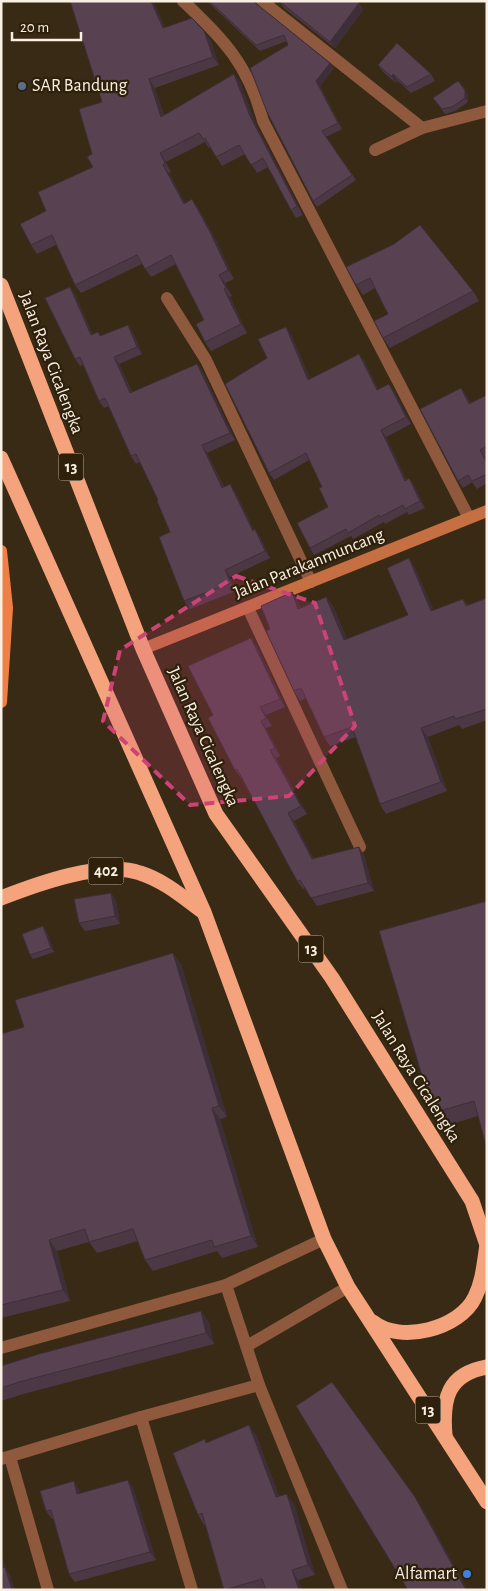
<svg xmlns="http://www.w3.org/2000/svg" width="488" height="1591" font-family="'Alegreya Sans',sans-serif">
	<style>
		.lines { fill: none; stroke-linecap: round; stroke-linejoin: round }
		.street { stroke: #8f593e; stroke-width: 12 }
		.secondary { stroke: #c56f43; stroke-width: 12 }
		.primary { stroke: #ef8045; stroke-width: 12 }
		.highway { stroke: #f4a37c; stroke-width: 15 }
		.wall { fill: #4c3845 }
		.shaded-wall { fill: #3e2e38 }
		.building { fill: #584150; stroke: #3e2e38 }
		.marked { fill: #cd4376; fill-opacity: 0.2; stroke: #cd4376; stroke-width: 4; stroke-dasharray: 10 6; stroke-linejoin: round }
		.service-dot { fill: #5c6f8a; stroke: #2e200b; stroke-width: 2 }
		.shop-dot { fill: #3f7fe0; stroke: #2e200b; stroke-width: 2 }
		.labels { text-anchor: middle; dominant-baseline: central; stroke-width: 4.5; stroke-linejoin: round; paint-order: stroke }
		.shield { fill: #2e200b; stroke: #bcb2a2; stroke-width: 1 }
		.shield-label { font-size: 16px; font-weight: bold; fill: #f9f0e3 }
		.poi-label { font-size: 18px; fill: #f9f0e3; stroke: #2e200b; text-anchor: start }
		.street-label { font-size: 18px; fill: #f9f0e3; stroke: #2e200b }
	</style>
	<rect width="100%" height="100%" fill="#382a15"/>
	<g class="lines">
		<g class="street">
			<path d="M 183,1 C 224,39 249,66 263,121 L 469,518"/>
			<polyline points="262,1 422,128 487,111"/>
			<polyline points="375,150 422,128"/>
			<polyline points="167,298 206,360 311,582"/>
			<polyline points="248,608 360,847"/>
			<polyline points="226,1285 259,1385 342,1590"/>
			<polyline points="247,1346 348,1287"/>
			<polyline points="1,1348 226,1285 324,1239"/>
			<polyline points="141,1417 192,1590"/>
			<polyline points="10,1457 48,1590"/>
			<polyline points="1,1459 141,1417 259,1385"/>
		</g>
		<polyline class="secondary" points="143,649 487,511"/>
		<polyline class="primary" points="1,551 7,608 1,702"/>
		<g class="highway">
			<polyline points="1,285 143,649 216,814 332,978 472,1201 487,1245"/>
			<polyline points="1,458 204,912 324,1239 348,1287 487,1502"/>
			<path d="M 1,898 C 37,884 102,860 140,873 C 163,880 183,897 202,911"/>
			<path d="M 373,1322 C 400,1344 460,1329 475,1297 C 483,1281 484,1263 487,1245"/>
			<path d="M 445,1435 C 442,1400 447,1374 487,1367"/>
		</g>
	</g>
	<g class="wall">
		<polygon points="153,1 165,28 210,39 219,65 155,88 164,115 240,82 256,125 303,215 296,218 291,210 268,167 257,173 245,154 222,166 210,147 209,148 205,142 166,162 171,172 169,173 185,203 198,208 217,242 234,279 225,283 232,296 230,297 247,333 211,351 205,342 204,320 176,264 151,277 142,264 81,293 75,285 56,245 37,254 31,245 46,211 93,167 92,154 102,102"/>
		<polygon points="207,1 253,1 334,68 320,86 342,129 326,137 356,180 317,207 313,201 288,45 287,41 260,51"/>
		<polygon points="279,1 359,3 363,10 335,48 284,8"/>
		<polygon points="378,65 431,74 435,81 411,93 398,81 396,83 383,72"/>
		<polygon points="458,81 468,95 468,102 455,111 445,114 433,98"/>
		<polygon points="346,267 473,291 479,301 390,348 383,338 388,314 375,288 363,295 356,285"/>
		<polygon points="75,294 92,334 98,332 101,336 133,332 142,354 119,364 132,392 197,364 202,371 235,440 207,453 224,487 235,491 254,530 260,537 270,558 230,577 236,591 190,609 184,601 170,532 158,500 140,462 136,464 131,456 109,406 104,408 99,401 83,365 80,366 75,359"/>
		<polygon points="291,334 310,379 364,360 378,390 394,391 411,424 386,437 406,480 409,478 414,485 425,508 409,515 407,512 385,524 384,522 353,539 351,536 314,555 310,548 328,507 322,487 309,460 274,480 269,473 267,358"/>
		<polygon points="461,388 466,395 470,403 487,395 487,456 485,457 487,460 487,483 477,489 472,482 463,488 458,481"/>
		<polygon points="409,558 415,568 433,610 463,599 467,605 487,598 487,720 462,729 459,725 428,737 447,791 386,814 380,804 356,737 330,746 324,737 306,698 300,701 294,691 270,629 292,592 298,602 301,608 326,597 333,606 347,639 408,615"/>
		<polygon points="257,646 285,707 266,715 272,726 266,728 280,756 276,758 307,814 294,821 313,858 359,847 364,855 374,891 317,906 305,888 303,889 297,881 242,777 241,778 235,770 213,715"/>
		<polygon points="111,893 116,901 120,924 85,931 79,923"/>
		<polygon points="487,901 478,1116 442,1127 433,1113"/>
		<polygon points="46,930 54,952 33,959 30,955"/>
		<polygon points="181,964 227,1117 220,1119 258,1247 222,1258 217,1251 153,1271 145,1260 138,1241 97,1253 89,1242 57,1251 70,1301 1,1318 1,1034 24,1027"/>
		<polygon points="201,1311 209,1322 214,1344 27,1393 1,1401 1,1366"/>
		<polygon points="256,1435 279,1496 294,1504 315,1575 298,1580 302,1590 224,1590 206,1525 204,1525 198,1515 207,1443"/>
		<polygon points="133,1488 156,1560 75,1582 69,1574 54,1519 52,1519 46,1511 79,1489 80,1493"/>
	</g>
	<g class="shaded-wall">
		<polygon points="151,1 153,1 169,37 163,28"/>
		<polygon points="359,3 363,10 335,48 330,42"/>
		<polygon points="204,31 210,39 219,65 213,57"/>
		<polygon points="330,63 334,68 320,86 342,129 338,123 316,81"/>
		<polygon points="234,74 240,82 256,125 303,215 297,206 250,116"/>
		<polygon points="393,74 398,81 396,83 392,77"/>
		<polygon points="149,79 155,88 167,125 161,117"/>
		<polygon points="465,90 468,95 468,102 465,98"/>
		<polygon points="160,153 166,162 171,172 165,163"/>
		<polygon points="163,165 169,173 190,212 184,204"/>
		<polygon points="192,199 198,208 217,242 234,279 228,270"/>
		<polygon points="219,275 225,283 232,296 226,288"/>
		<polygon points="70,287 75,294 96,342 91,335"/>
		<polygon points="224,289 230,297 247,333 241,324"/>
		<polygon points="128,325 133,332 142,354 137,347"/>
		<polygon points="286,327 291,334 313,386 308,380"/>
		<polygon points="359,354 364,360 382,397 377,390"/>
		<polygon points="114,357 119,364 135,400 130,393"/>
		<polygon points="197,364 202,371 235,440 230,433"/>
		<polygon points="389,384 394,391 411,424 406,417"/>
		<polygon points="461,388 466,395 474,411 469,404"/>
		<polygon points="381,430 386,437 410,487 405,481"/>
		<polygon points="202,445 207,453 227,495 222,488"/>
		<polygon points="409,478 414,485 425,508 420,501"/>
		<polygon points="230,484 235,491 258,538 253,531"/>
		<polygon points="255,529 260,537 270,558 265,551"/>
		<polygon points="409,558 415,568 438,620 431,611"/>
		<polygon points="225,570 230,577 236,591 231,583"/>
		<polygon points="292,592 298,602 305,619 298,609"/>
		<polygon points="326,597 333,606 351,649 344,640"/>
		<polygon points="251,638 257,646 285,707 280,699"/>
		<polygon points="260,707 266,715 272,726 266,718"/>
		<polygon points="261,721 266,728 280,756 275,748"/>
		<polygon points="421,728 428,737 447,791 441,782"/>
		<polygon points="270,750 276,758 307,814 301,806"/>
		<polygon points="288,813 294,821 317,866 312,859"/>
		<polygon points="359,847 364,855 374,891 368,883"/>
		<polygon points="111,893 116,901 120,924 115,916"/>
		<polygon points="43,926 46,930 54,952 51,948"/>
		<polygon points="173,953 181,964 227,1117 219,1106"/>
		<polygon points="212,1108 220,1119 258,1247 251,1236"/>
		<polygon points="49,1240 57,1251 70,1301 63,1290"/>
		<polygon points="201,1311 209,1322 214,1344 206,1333"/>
		<polygon points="249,1425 256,1435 283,1507 276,1497"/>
		<polygon points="128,1480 133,1488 156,1560 150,1552"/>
		<polygon points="74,1481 79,1489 83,1502 77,1494"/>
		<polygon points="287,1494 294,1504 315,1575 308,1565"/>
		<polygon points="415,1497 424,1511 468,1590 466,1590"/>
		<polygon points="1,1552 6,1569 10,1575 15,1590 12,1590 2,1568 1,1564"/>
		<polygon points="292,1570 298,1580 302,1590 299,1590"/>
	</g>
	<g class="building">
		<polygon points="70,1 151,1 163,28 192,18 204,31 213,57 149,79 161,117 234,74 250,116 297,206 291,210 263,158 251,165 239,145 216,157 205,138 203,139 199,133 160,153 165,163 163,165 184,204 192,199 211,234 228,270 219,275 226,288 224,289 241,324 205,342 196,324 204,320 171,255 145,269 137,255 75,285 52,235 31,245 20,224 46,211 38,192 93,167 87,157 92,154 79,109 102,102"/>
		<polygon points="209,1 253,1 330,63 316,81 338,123 322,131 352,175 313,201 267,112 250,68 288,45 284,35 256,45"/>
		<polygon points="279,1 356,1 359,3 330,42"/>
		<polygon points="397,43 431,74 407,87 393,74 392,77 378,65"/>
		<polygon points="458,81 465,90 465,98 452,107 442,109 433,98"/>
		<polygon points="420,225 473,291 383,338 374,321 388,314 370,278 356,285 346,267 394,244"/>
		<polygon points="70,287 91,335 98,332 100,336 128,325 137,347 114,357 130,393 197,364 230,433 202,445 222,488 230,484 253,531 255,529 265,551 225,570 231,583 184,601 159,537 170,532 157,501 158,500 136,454 131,456 105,398 99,401 80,357 75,359 45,298"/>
		<polygon points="286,327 308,380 359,354 377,390 389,384 406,417 381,430 405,481 409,478 420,501 405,509 403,505 380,517 379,515 348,533 346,529 310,548 297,523 328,507 319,488 322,487 306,453 269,473 225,384 267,358 258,339"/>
		<polygon points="461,388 469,404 487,395 487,446 480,450 487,463 487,474 472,481 468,475 458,481 420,409"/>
		<polygon points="409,558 431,611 463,599 466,606 487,598 487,709 455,719 454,716 421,728 441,782 380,804 352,727 324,737 301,688 294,691 266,631 270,629 261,606 292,592 298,609 326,597 344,640 408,615 387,568"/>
		<polygon points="251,638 280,699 260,707 266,718 261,721 275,748 270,750 301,806 288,813 312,859 359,847 368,883 311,898 300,880 297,881 237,769 235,770 208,718 213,715 188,666"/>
		<polygon points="111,893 115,916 79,923 74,899"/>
		<polygon points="487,901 487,1149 474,1101 433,1113 379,931"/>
		<polygon points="43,926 51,948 30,955 22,934"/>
		<polygon points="173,953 219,1106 212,1108 251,1236 214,1247 212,1240 145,1260 133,1229 89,1242 85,1229 49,1240 63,1290 1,1305 1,1034 24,1027 15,1000"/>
		<polygon points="201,1311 206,1333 19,1382 1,1388 1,1366 39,1354"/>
		<polygon points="332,1382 415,1497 466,1590 408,1590 296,1406"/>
		<polygon points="249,1425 276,1497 287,1494 308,1565 292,1570 299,1590 266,1590 262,1579 224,1590 202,1513 198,1515 173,1453 205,1439 206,1443"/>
		<polygon points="128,1480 150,1552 69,1574 51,1510 46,1511 40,1491 74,1481 77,1494"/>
		<polygon points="1,1564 2,1568 5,1567 12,1590 1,1590"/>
	</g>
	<path class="marked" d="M 236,576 L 315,603 L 355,726 L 289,796 L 190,805 L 103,721 L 120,650 Z"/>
	<circle class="service-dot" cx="22" cy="86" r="5"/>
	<circle class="shop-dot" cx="467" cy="1574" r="5"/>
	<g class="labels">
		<g class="shield">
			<rect x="58.5" y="453.5" width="25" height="27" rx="4"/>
			<rect x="88.5" y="857.5" width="35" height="27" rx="4"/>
			<rect x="298.5" y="935.5" width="25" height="27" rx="4"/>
			<rect x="415.5" y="1396.5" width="25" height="27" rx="4"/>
		</g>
		<g class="shield-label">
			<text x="71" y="467">13</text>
			<text x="106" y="871">402</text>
			<text x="311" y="949">13</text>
			<text x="428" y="1410">13</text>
		</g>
		<g class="poi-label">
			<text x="32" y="86">SAR Bandung</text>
			<text x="457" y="1574" text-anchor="end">Alfamart</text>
		</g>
		<g class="street-label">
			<text transform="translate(51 363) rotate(69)">Jalan Raya Cicalengka</text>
			<text transform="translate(309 564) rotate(-22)">Jalan Parakanmuncang</text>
			<text transform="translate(203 737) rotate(66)">Jalan Raya Cicalengka</text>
			<text transform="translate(416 1077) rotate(58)">Jalan Raya Cicalengka</text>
		</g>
	</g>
	<rect width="488" height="1591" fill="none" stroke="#f9f0e3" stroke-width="5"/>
	<path d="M12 32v8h69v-8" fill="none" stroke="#f9f0e3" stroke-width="2.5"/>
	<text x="20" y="32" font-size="15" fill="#f9f0e3" stroke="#2e200b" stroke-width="4" paint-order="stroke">20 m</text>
</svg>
